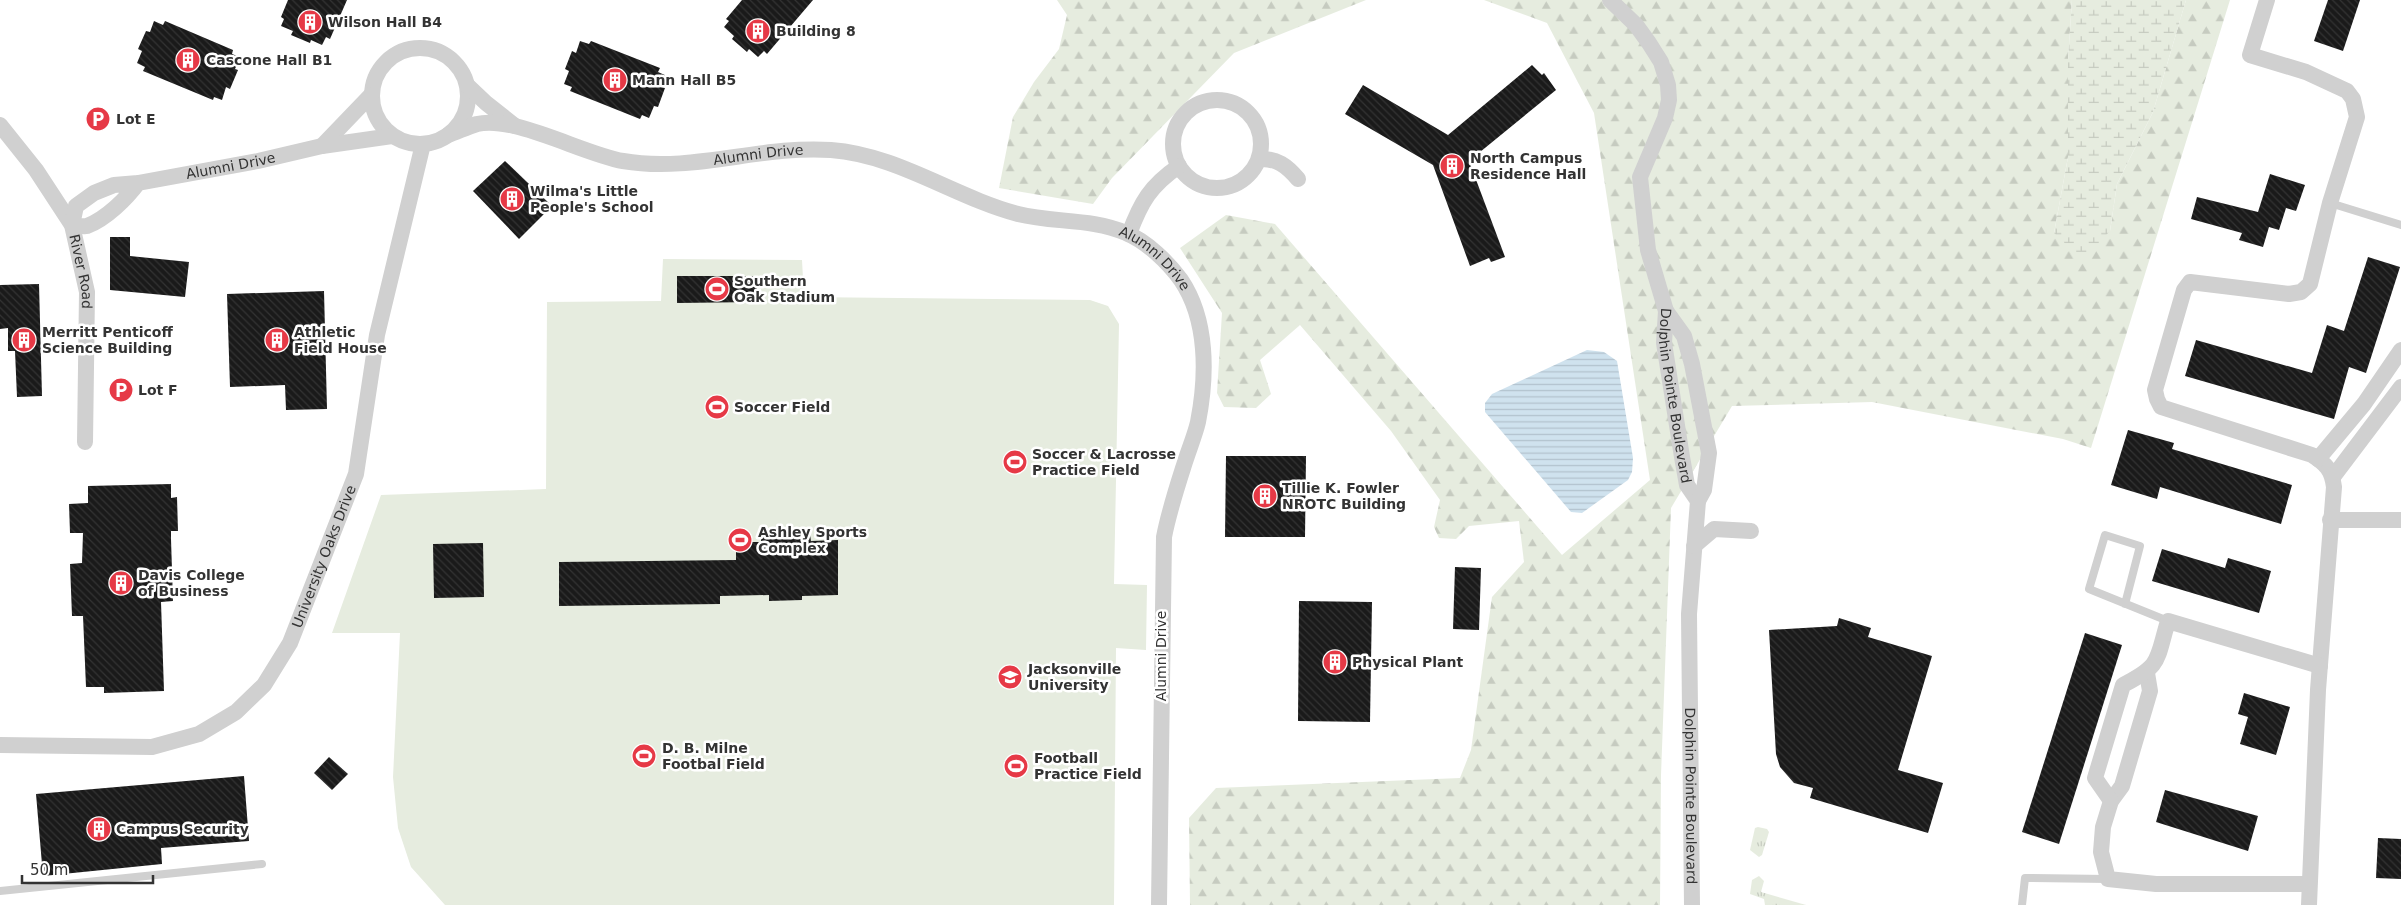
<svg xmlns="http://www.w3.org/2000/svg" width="2401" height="905" font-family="'DejaVu Sans',sans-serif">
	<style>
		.grass { fill: url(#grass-tufts) }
		.forest { fill: url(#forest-firs) }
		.wetland { fill: url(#wetland-marsh) }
		.garden { fill: #e6ecdf }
		.water { fill: url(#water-rules) }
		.building { fill: url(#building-back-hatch) }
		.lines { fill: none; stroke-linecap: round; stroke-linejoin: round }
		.service { stroke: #d0d0d0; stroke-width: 8 }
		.minor { stroke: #d0d0d0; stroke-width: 16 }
		.labels { text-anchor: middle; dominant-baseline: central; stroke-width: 5; stroke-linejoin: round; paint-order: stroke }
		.poi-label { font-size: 14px; font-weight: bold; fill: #333; stroke: #fff; text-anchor: start }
		.street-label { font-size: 14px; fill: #333; stroke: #fff }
	</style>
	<defs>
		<pattern id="grass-tufts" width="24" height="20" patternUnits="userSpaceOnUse" patternTransform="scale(1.25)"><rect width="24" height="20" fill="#e6ecdf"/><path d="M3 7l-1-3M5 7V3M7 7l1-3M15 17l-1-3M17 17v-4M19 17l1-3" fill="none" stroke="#c6cbc0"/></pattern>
		<pattern id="forest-firs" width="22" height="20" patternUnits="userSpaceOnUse" patternTransform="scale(1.25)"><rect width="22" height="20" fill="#e6ecdf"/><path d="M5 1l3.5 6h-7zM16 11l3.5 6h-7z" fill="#c6cbc0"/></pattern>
		<pattern id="wetland-marsh" width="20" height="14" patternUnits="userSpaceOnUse" patternTransform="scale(1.25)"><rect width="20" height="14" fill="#e6ecdf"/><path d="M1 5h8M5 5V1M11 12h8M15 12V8" fill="none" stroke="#c6cbc0"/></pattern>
		<pattern id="water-rules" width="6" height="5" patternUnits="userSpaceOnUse" patternTransform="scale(1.25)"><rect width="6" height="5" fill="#cfe2ee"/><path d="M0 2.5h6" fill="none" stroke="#b2c2cd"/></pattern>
		<pattern id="building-back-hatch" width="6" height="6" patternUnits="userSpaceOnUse" patternTransform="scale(1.25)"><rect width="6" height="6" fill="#1a1a1a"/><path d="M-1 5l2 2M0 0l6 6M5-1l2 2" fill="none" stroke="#333"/></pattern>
	</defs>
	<rect width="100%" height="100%" fill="#fff"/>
	<g class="grass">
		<polygon points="1758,827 1767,829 1769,832 1762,855 1759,857 1750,850 1755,828"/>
		<polygon points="1759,876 1764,881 1761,892 1806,905 1765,905 1764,899 1750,894 1752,880"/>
	</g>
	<g class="forest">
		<polygon points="1057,0 1366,0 1234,53 1112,178 1093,204 999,188 1013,117 1034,82 1059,49 1067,15"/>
		<polygon points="1484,0 2072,0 2068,60 2068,157 2054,233 2110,231 2117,184 2153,112 2186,0 2230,0 2091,448 2063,439 1872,402 1732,406 1671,508 1661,775 1660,905 1190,905 1189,818 1216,788 1460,778 1471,750 1492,597 1524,562 1519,521 1469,526 1456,539 1439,538 1434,527 1440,500 1391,431 1300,325 1260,360 1271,394 1256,408 1224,407 1217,393 1222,313 1180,248 1226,215 1275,224 1562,555 1650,480 1594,113 1547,23"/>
	</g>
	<polygon class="wetland" points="2072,0 2186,0 2153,112 2117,184 2110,231 2083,260 2054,233 2068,157 2068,60"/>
	<polygon class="garden" points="663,259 802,260 804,297 1090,300 1108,306 1119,324 1114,584 1147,585 1146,650 1116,648 1114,905 445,905 411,867 398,828 393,777 400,633 332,633 381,495 546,489 547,302 661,301"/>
	<polygon class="water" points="1587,350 1604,352 1617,361 1633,458 1632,472 1628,480 1582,513 1571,512 1485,412 1485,403 1492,394"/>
	<g class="building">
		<polygon points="288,0 347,0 330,39 326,37 322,45 311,40 310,43 291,35 293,31 281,26 284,19 281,17"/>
		<polygon points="742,0 813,0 767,54 764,51 758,57 749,49 747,52 732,39 734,36 724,27 729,21 726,19"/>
		<polygon points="2328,0 2360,0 2343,51 2314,41"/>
		<polygon points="154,21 163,25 165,21 233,50 232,54 240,57 235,69 238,70 230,89 226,87 222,100 214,97 213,100 143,71 145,67 137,63 142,51 138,49 146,31 150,32"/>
		<polygon points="580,41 589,44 591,41 660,68 658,72 667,76 662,87 665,88 658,107 654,106 649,118 642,115 640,119 570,91 572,87 564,84 569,71 565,69 572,51 576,53"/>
		<polygon points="1532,65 1542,75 1544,73 1556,90 1469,161 1505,257 1491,262 1489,258 1470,266 1433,165 1345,114 1363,85 1448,135"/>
		<polygon points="505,161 552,206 519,239 473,191"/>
		<polygon points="2270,174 2305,185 2296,211 2286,208 2279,230 2269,227 2263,247 2239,240 2242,233 2191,219 2197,197 2258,212"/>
		<polygon points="110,237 130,237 130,256 189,262 185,297 110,290"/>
		<polygon points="2368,257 2400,267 2366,373 2349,367 2334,419 2185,376 2196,340 2312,373 2327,325 2344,331"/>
		<polygon points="677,276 757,276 757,302 677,303"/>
		<polygon points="39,284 42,396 17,397 15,351 8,351 8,328 0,329 0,285"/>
		<polygon points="324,291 327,409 286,410 285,385 230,387 227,294"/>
		<polygon points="2128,430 2174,443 2172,449 2292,485 2281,524 2160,487 2157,499 2111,485"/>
		<polygon points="1226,456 1306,456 1305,537 1225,537"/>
		<polygon points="171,484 171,498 177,497 178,531 171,531 171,539 173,601 161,602 164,691 104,693 104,687 86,687 83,616 72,616 70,564 82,563 83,533 70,533 69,504 88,503 88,486"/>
		<polygon points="810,535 811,541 838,540 838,595 802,596 802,600 769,601 769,595 720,596 720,604 559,606 559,562 736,560 736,542 761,542 761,536"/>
		<polygon points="483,543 484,597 434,598 433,544"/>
		<polygon points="2162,549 2225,568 2228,558 2271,571 2259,613 2152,581"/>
		<polygon points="1455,567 1481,568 1479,630 1453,629"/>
		<polygon points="1299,601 1372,602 1370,722 1298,721"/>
		<polygon points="1839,618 1871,628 1868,637 1932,656 1898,770 1943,783 1928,833 1810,798 1813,788 1794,783 1780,767 1776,754 1769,630 1837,626"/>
		<polygon points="2085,633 2122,645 2059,844 2022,832"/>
		<polygon points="2244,693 2290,707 2276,755 2240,744 2248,717 2238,714"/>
		<polygon points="329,757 348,774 332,790 314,773"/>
		<polygon points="244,776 249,841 161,848 162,864 43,876 36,794"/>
		<polygon points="2165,790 2258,816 2248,851 2156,822"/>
		<polygon points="2378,838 2401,839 2401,879 2376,878"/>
	</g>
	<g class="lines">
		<g class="service">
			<polyline points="2330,203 2401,225"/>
			<polyline points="2125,604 2140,546 2105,535 2089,589 2168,621"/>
			<polyline points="0,891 262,864"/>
			<polyline points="2022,905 2025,878 2108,879"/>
		</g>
		<g class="minor">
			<path id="s1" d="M 1610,0 L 1636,25 L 1649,43 L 1661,62 L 1668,85 L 1669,100 L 1665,118 L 1640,177 L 1648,250 L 1666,311 L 1664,343 L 1682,457 L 1687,485 L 1698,501 L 1689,614 L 1692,905"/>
			<path d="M 2267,0 L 2250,55 L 2306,72 L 2347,91 L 2353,99 L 2357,117 L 2330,203 L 2310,284 L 2301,292 L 2289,294 L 2190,282 L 2184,290 L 2155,390 L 2157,399 L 2161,407 L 2312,455 C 2326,464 2332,470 2334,487 L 2318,690 L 2309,905"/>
			<circle cx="420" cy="96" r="48"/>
			<polyline points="467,85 486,103 515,126"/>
			<circle cx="1217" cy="144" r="44"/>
			<path id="s2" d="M 0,125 L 36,170 L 72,225 L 87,292 L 85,442"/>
			<path id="s3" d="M 448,135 C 457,132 467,127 477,124 C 514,115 583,154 623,161 C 693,173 761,145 831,150 C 898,155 954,197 1018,214 C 1054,223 1091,218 1126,233 C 1146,241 1168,262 1181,280 C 1208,320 1207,376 1198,422 C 1195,435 1189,449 1185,462 C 1177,487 1169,511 1164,537 L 1159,905"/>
			<polyline points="322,146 371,95"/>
			<path d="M 1259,159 C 1277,158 1287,166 1298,179"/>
			<path id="s4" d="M 138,183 C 127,198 106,219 87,226 C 83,227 76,225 72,225 L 76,206 L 94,193 L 114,185 L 138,183 L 258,161 L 322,146 L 392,136"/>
			<path d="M 1129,234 C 1141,202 1150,186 1179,166"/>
			<polyline points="1666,311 1684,336 1692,364 1709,453 1704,490 1698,501"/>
			<polyline points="2318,459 2364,404 2401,350"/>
			<polyline points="2333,477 2401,387"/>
			<polyline points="2330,520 2401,520"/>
			<polyline points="1694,546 1714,529 1751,531"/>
			<polyline points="2147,673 2150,691 2122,786 2111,801 2103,827 2101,852 2108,879 2156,884 2309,884"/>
			<path id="s5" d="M 0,745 L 152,747 L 199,734 L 236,712 L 264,685 L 290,643 L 356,474 L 377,335 L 423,144"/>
			<path d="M 2111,801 L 2095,778 L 2123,685 C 2162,665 2156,661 2168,621 L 2320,666"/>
		</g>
	</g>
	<defs>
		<symbol id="building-disc" viewBox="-11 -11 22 22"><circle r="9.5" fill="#e63946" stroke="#fff"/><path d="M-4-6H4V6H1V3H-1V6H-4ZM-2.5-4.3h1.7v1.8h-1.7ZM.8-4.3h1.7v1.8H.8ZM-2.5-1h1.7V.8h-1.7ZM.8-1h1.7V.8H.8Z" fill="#fff"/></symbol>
		<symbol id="parking-disc" viewBox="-11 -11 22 22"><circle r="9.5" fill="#e63946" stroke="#fff"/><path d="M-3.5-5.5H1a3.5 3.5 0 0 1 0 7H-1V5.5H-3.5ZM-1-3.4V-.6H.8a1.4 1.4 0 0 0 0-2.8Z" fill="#fff"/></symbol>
		<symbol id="stadium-disc" viewBox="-11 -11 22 22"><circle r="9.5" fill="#e63946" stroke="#fff"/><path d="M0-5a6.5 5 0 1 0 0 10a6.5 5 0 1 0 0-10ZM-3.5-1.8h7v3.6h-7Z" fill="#fff"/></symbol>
		<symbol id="university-disc" viewBox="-11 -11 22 22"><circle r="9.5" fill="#e63946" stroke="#fff"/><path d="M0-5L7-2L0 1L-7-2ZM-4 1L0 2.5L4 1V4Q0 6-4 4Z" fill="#fff"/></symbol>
	</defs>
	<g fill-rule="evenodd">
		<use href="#building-disc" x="296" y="8" width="28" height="28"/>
		<use href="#building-disc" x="744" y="17" width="28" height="28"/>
		<use href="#building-disc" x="174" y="46" width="28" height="28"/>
		<use href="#building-disc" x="601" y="66" width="28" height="28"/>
		<use href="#parking-disc" x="84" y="105" width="28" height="28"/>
		<use href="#building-disc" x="1438" y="152" width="28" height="28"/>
		<use href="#building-disc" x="498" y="185" width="28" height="28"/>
		<use href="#stadium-disc" x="703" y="275" width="28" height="28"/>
		<use href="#building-disc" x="10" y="326" width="28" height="28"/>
		<use href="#building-disc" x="263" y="326" width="28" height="28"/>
		<use href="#parking-disc" x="107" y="376" width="28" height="28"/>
		<use href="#stadium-disc" x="703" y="393" width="28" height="28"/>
		<use href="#stadium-disc" x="1001" y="448" width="28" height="28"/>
		<use href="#building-disc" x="1251" y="482" width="28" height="28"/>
		<use href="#stadium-disc" x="726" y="526" width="28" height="28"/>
		<use href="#building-disc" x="107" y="569" width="28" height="28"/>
		<use href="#building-disc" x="1321" y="648" width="28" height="28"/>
		<use href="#university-disc" x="996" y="663" width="28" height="28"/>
		<use href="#stadium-disc" x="630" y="742" width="28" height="28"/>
		<use href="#stadium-disc" x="1002" y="752" width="28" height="28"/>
		<use href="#building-disc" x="85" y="815" width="28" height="28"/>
	</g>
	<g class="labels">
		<g class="poi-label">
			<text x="328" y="22">Wilson Hall B4</text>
			<text x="776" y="31">Building 8</text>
			<text x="206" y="60">Cascone Hall B1</text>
			<text x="632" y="80">Mann Hall B5</text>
			<text x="116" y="119">Lot E</text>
			<text x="1470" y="158">North Campus<tspan x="1470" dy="16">Residence Hall</tspan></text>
			<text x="530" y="191">Wilma's Little<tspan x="530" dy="16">People's School</tspan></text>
			<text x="734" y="281">Southern<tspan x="734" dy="16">Oak Stadium</tspan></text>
			<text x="42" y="332">Merritt Penticoff<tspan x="42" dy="16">Science Building</tspan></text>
			<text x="294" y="332">Athletic<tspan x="294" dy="16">Field House</tspan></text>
			<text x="138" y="390">Lot F</text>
			<text x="734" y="407">Soccer Field</text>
			<text x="1032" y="454">Soccer &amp; Lacrosse<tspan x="1032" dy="16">Practice Field</tspan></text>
			<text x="1282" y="488">Tillie K. Fowler<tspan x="1282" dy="16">NROTC Building</tspan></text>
			<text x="758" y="532">Ashley Sports<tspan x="758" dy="16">Complex</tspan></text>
			<text x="138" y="575">Davis College<tspan x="138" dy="16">of Business</tspan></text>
			<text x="1352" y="662">Physical Plant</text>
			<text x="1028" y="669">Jacksonville<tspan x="1028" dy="16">University</tspan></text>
			<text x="662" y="748">D. B. Milne<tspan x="662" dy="16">Footbal Field</tspan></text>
			<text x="1034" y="758">Football<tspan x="1034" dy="16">Practice Field</tspan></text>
			<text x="116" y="829">Campus Security</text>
		</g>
		<g class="street-label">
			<text stroke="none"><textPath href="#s3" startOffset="319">Alumni Drive</textPath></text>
			<text stroke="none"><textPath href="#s4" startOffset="264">Alumni Drive</textPath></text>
			<text stroke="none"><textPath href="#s3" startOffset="739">Alumni Drive</textPath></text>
			<text stroke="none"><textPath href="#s2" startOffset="171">River Road</textPath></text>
			<text stroke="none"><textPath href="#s1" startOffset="425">Dolphin Pointe Boulevard</textPath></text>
			<text stroke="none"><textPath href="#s5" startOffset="425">University Oaks Drive</textPath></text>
			<text transform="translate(1161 656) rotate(-90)">Alumni Drive</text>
			<text stroke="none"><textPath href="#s1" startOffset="830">Dolphin Pointe Boulevard</textPath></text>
		</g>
	</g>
	<path d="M22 875v8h131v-8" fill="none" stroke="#333333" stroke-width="2.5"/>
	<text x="30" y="875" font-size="15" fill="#333333" stroke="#ffffff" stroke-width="4" paint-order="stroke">50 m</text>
</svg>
